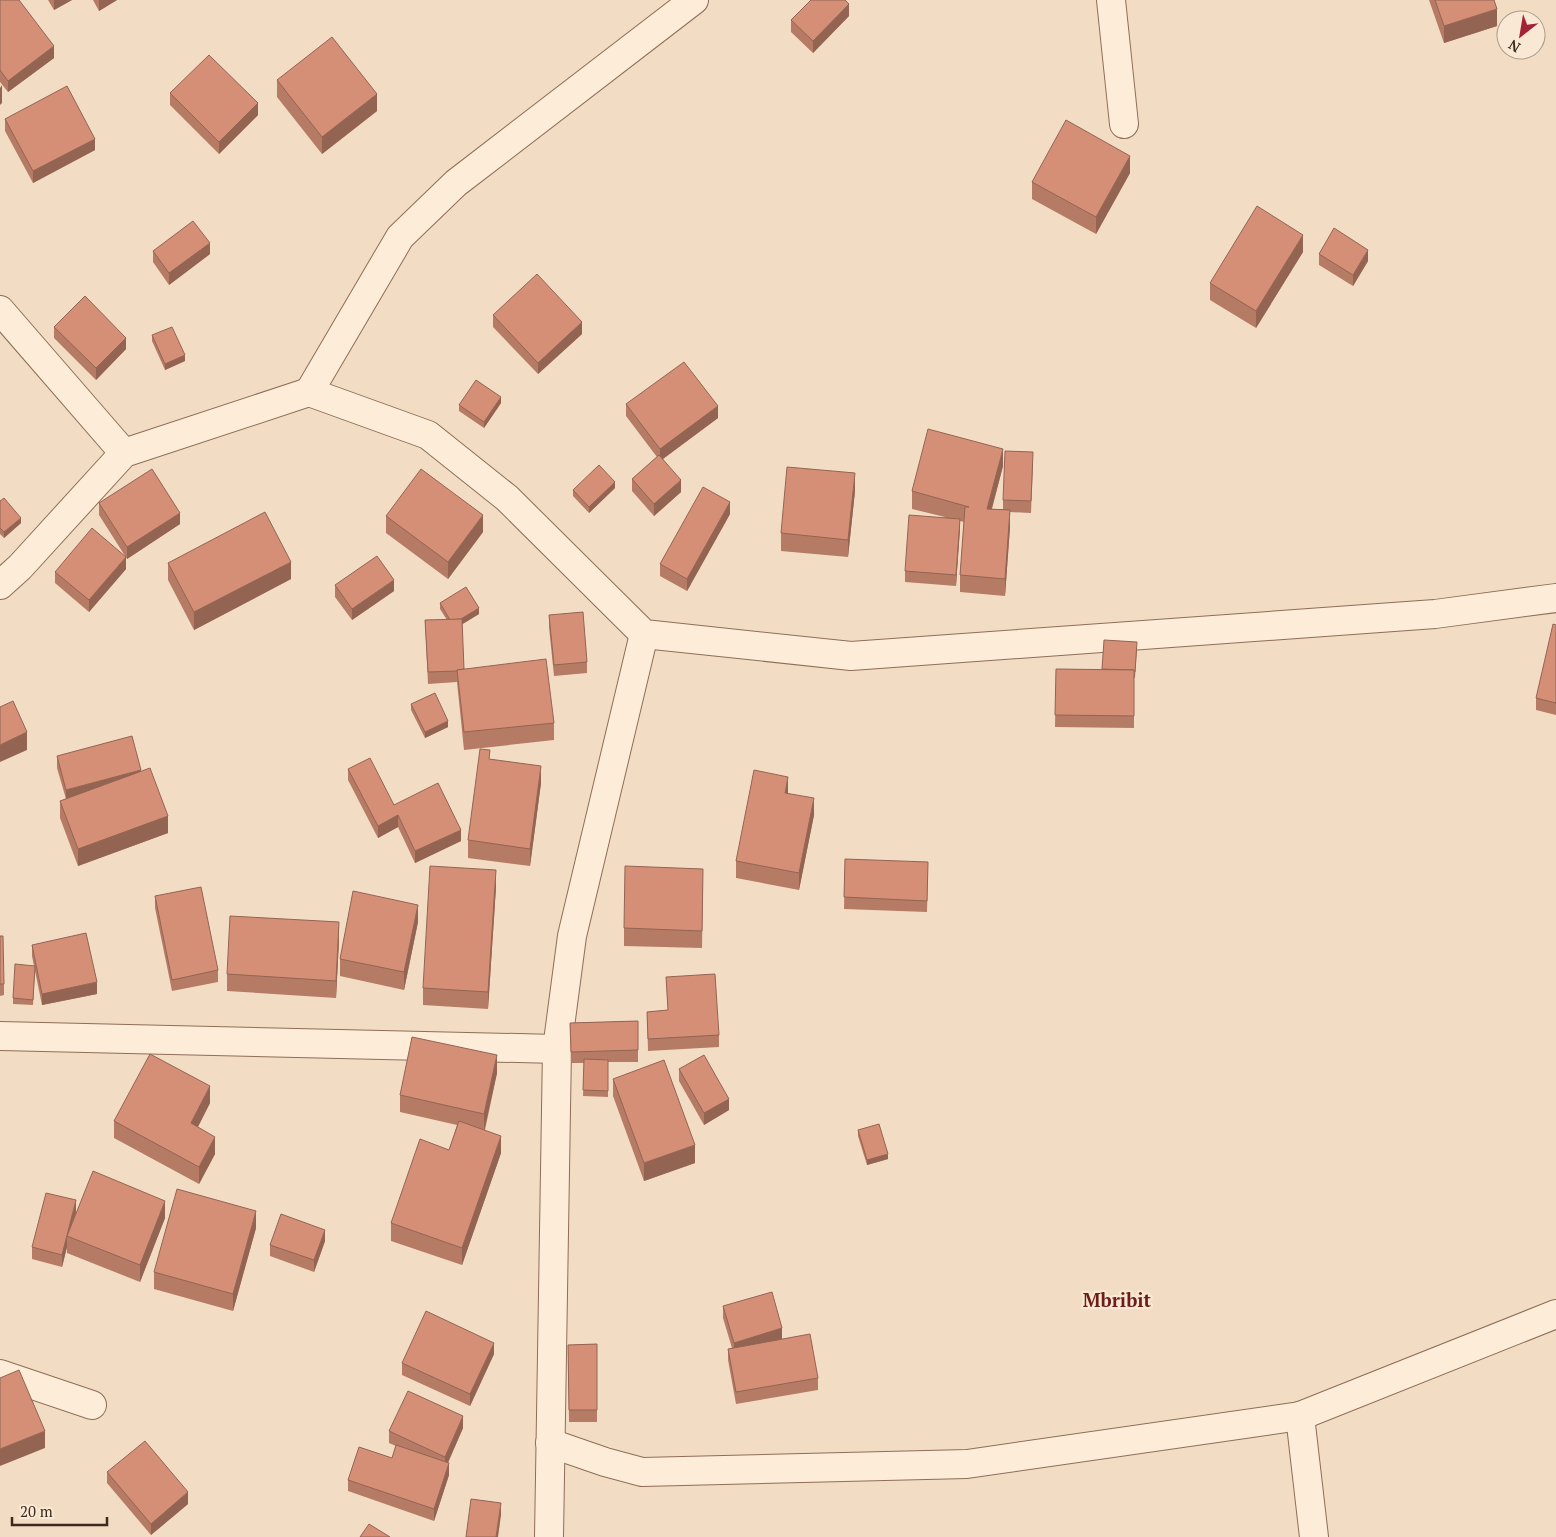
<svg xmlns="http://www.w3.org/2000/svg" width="1556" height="1537" font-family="'PT Serif',serif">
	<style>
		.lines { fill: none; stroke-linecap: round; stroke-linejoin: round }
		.minor-casing { stroke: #8f6d58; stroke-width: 30 }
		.minor { stroke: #fcecd8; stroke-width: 28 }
		.wall { fill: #b67b65 }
		.shaded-wall { fill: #946453 }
		.building { fill: #d48f76; stroke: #946453 }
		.labels { text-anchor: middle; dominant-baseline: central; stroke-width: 4.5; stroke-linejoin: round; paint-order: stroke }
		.quarter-label { font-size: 19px; font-weight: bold; fill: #6e1e18; stroke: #f9e9d4 }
	</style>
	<rect width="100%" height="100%" fill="#f2ddc4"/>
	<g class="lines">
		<defs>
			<g id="minor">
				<polyline points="1111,0 1124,124"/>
				<polyline points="0,310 124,453"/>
				<polyline points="309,392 400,237 456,183 694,0"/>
				<polyline points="0,585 20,567 124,453 309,392 428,435 507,498 644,634 851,656 1435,614 1556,598"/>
				<polyline points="0,1036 557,1049"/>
				<polyline points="0,1374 92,1405"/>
				<polyline points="1300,1416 1314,1537"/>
				<polyline points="550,1443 605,1462 642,1472 967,1464 1300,1416 1556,1314"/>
				<polyline points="549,1537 557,1049 572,936 644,634"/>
			</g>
		</defs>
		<use href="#minor" class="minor-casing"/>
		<use href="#minor" class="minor"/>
	</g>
	<g class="wall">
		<polygon points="0,0 54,58 8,92 0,82"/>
		<polygon points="48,0 72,0 54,10"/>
		<polygon points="93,0 117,0 99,11"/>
		<polygon points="1429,0 1494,0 1497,26 1444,43"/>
		<polygon points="849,16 813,53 791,32 791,20"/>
		<polygon points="277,80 377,111 322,154 277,97"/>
		<polygon points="170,93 258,115 219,154 170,105"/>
		<polygon points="5,119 95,150 33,183 5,131"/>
		<polygon points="1130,173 1096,234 1032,199 1032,182"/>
		<polygon points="153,251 210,254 169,285 153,262"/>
		<polygon points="1303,252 1256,328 1210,300 1210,283"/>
		<polygon points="1319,254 1368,261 1353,286 1319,265"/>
		<polygon points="493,315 582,334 538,374 493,327"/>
		<polygon points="54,327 126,349 96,380 54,338"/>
		<polygon points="152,335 185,361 165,370 152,341"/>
		<polygon points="501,403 484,428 459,411 459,405"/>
		<polygon points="626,404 718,418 663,459 681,492 654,516 632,491 632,479 657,457 626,416"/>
		<polygon points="1033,464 1031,513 1010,512 1010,527 1005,596 960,592 960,575 964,522 960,521 956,586 905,582 905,571 945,517 912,509 912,491 1003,466 992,509 1003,509 1003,500"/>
		<polygon points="615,488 589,513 573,496 573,490"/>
		<polygon points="855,491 848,557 781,551 781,533"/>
		<polygon points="0,501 21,523 4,538 0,534"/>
		<polygon points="99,503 180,524 127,559 99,515"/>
		<polygon points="730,514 687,591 660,576 660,564"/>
		<polygon points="386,516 483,532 448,579 386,533"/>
		<polygon points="168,563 291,579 194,630 168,580"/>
		<polygon points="126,569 89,612 55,583 55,572"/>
		<polygon points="335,585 394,591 352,620 335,597"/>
		<polygon points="440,603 479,614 462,624 464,669 554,723 554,740 464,750 457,682 428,684 425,620 447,620 440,609"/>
		<polygon points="549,615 587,662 587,673 554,676 549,627"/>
		<polygon points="1556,625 1556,715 1536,710 1536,698"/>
		<polygon points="1137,648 1135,678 1134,678 1134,728 1055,727 1056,669 1102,670"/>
		<polygon points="411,704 448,727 425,738 411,710"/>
		<polygon points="57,756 141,771 168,833 78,866 60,818 60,801 66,799 57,768"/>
		<polygon points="348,769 394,805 461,841 415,863 398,827 378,838 348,780"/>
		<polygon points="541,783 530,866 468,858 468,840"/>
		<polygon points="788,793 814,815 799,890 736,878 736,861"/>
		<polygon points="845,859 928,873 927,912 844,909"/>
		<polygon points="703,886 702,948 624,946 624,928"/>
		<polygon points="496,887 488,1009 423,1005 423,988"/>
		<polygon points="155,896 218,970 218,982 172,991 155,908"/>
		<polygon points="418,922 404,990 340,976 340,959"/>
		<polygon points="0,936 4,984 4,995 0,996"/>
		<polygon points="339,940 336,998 227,991 227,974"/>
		<polygon points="32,945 97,994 42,1005 35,971 33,1005 13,1004 13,998 34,966 32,956"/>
		<polygon points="666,977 719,1035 719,1047 648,1051 647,1012 668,1010"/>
		<polygon points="638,1021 638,1062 608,1062 608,1097 583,1096 584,1063 571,1063 570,1023"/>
		<polygon points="679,1069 729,1110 704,1125 679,1081"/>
		<polygon points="497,1073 485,1130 501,1153 462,1265 391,1241 391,1223 449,1150 457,1125 400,1112 400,1095"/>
		<polygon points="613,1079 695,1163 644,1181 613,1096"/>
		<polygon points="210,1103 198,1127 215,1154 199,1184 114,1138 114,1121"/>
		<polygon points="858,1130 888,1159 867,1165 858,1136"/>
		<polygon points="76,1212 165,1218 140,1282 67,1253 67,1247 62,1267 32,1259 32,1247"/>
		<polygon points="256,1228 233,1311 154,1289 154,1272"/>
		<polygon points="325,1241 314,1272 270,1256 270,1245"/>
		<polygon points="723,1306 782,1339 818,1378 818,1390 736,1404 728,1360 728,1349 732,1348 723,1318"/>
		<polygon points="597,1344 597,1422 569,1422 568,1345"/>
		<polygon points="494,1354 470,1406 402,1375 402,1363"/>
		<polygon points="463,1428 448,1463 449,1475 434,1521 348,1491 348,1480 392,1458 396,1446 389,1443 389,1431"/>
		<polygon points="107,1472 188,1504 151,1535 107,1483"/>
	</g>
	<g class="shaded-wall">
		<polygon points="54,0 72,0 54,10"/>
		<polygon points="99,0 117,0 99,11"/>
		<polygon points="849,4 849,16 813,53 813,41"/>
		<polygon points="1497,9 1497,26 1444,43 1444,26"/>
		<polygon points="54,46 54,58 8,92 8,81"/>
		<polygon points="2,85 2,103 0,105 0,88"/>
		<polygon points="377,94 377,111 322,154 322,137"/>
		<polygon points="258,103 258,115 219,154 219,142"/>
		<polygon points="95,139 95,150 33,183 33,171"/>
		<polygon points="1130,156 1130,173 1096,234 1096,217"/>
		<polygon points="1303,235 1303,252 1256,328 1256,311"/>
		<polygon points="210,243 210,254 169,285 169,273"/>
		<polygon points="1368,250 1368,261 1353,286 1353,275"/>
		<polygon points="582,322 582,334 538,374 538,363"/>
		<polygon points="126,338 126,349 96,380 96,368"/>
		<polygon points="185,355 185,361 165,370 165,364"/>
		<polygon points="501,397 501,403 484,428 484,422"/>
		<polygon points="718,406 718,418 660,461 660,449"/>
		<polygon points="1003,449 1003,466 987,526 987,509"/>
		<polygon points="855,473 855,491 848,557 848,540"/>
		<polygon points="681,480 681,492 654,516 654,504"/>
		<polygon points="615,482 615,488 589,513 589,507"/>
		<polygon points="730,502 730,514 687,591 687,579"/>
		<polygon points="1010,510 1010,527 1005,596 1005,579"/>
		<polygon points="180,513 180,524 127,559 127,547"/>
		<polygon points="483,515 483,532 448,579 448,562"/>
		<polygon points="21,518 21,523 4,538 4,532"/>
		<polygon points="960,519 960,530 956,586 956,575"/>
		<polygon points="126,557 126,569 89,612 89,600"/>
		<polygon points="291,562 291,579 194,630 194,612"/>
		<polygon points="394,580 394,591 352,620 352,609"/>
		<polygon points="479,608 479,614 453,630 453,624"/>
		<polygon points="448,721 448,727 425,738 425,732"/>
		<polygon points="27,732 27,750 0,762 0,745"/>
		<polygon points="541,766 541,783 530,866 530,849"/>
		<polygon points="141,770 141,781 66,802 66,790"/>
		<polygon points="788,777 788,795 785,793"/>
		<polygon points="814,798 814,815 799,890 799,873"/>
		<polygon points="398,815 398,827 378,838 378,826"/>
		<polygon points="168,816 168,833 78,866 78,849"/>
		<polygon points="461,830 461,841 415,863 415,851"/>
		<polygon points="496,870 496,887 488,1009 488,992"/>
		<polygon points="418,905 418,922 404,990 404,972"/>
		<polygon points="339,922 339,940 336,998 336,981"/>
		<polygon points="97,982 97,994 42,1005 42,994"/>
		<polygon points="497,1055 497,1073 484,1131 484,1114"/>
		<polygon points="210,1086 210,1103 191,1140 191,1123"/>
		<polygon points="729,1099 729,1110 704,1125 704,1113"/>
		<polygon points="501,1136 501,1153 462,1265 462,1248"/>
		<polygon points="215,1137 215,1154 199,1184 199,1167"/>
		<polygon points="695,1145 695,1163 644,1181 644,1163"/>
		<polygon points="888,1154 888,1159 867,1165 867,1160"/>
		<polygon points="76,1200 76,1212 67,1236 67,1247 62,1267 62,1255"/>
		<polygon points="165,1201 165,1218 140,1282 140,1265"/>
		<polygon points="256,1211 256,1228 233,1311 233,1294"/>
		<polygon points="325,1230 325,1241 314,1272 314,1260"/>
		<polygon points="782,1328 782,1340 734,1354 734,1343"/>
		<polygon points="494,1343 494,1354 470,1406 470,1394"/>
		<polygon points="463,1416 463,1428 445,1469 445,1457"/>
		<polygon points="45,1431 45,1448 0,1466 0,1449"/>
		<polygon points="449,1463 449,1475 434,1521 434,1509"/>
		<polygon points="188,1492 188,1504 151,1535 151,1524"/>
		<polygon points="501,1503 501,1515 498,1537 496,1537"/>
	</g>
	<g class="building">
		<polygon points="0,0 19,0 54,46 8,81 0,70"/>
		<polygon points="811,0 845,0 849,4 813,41 791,20"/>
		<polygon points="1435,0 1494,0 1497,9 1444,26"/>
		<polygon points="332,37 377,94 322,137 277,80"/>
		<polygon points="209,55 258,103 219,142 170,93"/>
		<polygon points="67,86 95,139 33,171 5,119"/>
		<polygon points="1066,120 1130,156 1096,217 1032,182"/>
		<polygon points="1257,206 1303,235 1256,311 1210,283"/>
		<polygon points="193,221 210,243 169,273 153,251"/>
		<polygon points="1334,228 1368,250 1353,275 1319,254"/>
		<polygon points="537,274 582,322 538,363 493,315"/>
		<polygon points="85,296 126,338 96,368 54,327"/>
		<polygon points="172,327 185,355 165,364 152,335"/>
		<polygon points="684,362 718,406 660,449 626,404"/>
		<polygon points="476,380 501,397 484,422 459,405"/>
		<polygon points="928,429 1003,449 987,509 1010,510 1005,579 960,575 965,507 969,507 912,491"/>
		<polygon points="1005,451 1033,452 1031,501 1003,500"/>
		<polygon points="659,455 681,480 654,504 632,479"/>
		<polygon points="599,465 615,482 589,507 573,490"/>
		<polygon points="787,467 855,473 848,540 781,533"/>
		<polygon points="152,469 180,513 127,547 99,503"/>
		<polygon points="421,469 483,515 448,562 386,516"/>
		<polygon points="703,487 730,502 687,579 660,564"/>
		<polygon points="4,498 21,518 4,532 0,528 0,501"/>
		<polygon points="265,512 291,562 194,612 168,563"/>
		<polygon points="909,515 960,519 956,575 905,571"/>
		<polygon points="92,528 126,557 89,600 55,572"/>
		<polygon points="377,556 394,580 352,609 335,585"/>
		<polygon points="466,587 479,608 461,619 450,620 440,603"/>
		<polygon points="583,612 587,662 554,665 549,615"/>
		<polygon points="462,619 464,669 457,670 457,671 428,672 425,620"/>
		<polygon points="1553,624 1556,625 1556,703 1536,698"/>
		<polygon points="1104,640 1137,642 1135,672 1134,672 1134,670 1102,669"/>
		<polygon points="546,659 554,723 464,732 457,670"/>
		<polygon points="1056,669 1134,670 1134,716 1055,715"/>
		<polygon points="435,693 448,721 425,732 411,704"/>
		<polygon points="13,701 27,732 0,745 0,707"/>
		<polygon points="132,736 141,770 66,790 57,756"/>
		<polygon points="480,749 490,750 489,759 541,766 530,849 468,840"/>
		<polygon points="370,758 394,805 438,783 461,830 415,851 398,815 378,826 348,769"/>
		<polygon points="150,768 168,816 78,849 60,801"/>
		<polygon points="754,770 788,777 785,793 814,798 799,873 736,861"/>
		<polygon points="845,859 928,862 927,901 844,897"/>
		<polygon points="430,866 496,870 488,992 423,988"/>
		<polygon points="625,866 703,869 702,931 624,928"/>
		<polygon points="201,887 218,970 172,980 155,896"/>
		<polygon points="353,891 418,905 404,972 340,959"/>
		<polygon points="230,916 339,922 336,981 227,974"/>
		<polygon points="86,933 97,982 42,994 32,945"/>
		<polygon points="0,936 3,936 4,984 0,984"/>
		<polygon points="15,964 35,966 33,1000 13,998"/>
		<polygon points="715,974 719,1035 648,1039 647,1012 668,1010 666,977"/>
		<polygon points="638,1021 638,1050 571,1052 570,1023"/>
		<polygon points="412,1037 497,1055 484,1114 400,1095"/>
		<polygon points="150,1054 210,1086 191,1123 215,1137 199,1167 114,1121"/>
		<polygon points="704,1055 729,1099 704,1113 679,1069"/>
		<polygon points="584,1059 608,1060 608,1091 583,1090"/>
		<polygon points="664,1060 695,1145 644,1163 613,1079"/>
		<polygon points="459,1121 501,1136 462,1248 391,1223 420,1139 449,1150"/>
		<polygon points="879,1124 888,1154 867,1160 858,1130"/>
		<polygon points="93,1171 165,1201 140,1265 67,1236"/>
		<polygon points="177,1189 256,1211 233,1294 154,1272"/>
		<polygon points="46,1193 76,1200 62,1255 32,1247"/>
		<polygon points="281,1214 325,1230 314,1260 270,1245"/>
		<polygon points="772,1292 782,1328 734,1343 723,1306"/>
		<polygon points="426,1311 494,1343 470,1394 402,1363"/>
		<polygon points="810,1334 818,1378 736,1392 728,1349"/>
		<polygon points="597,1344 597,1410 569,1410 568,1345"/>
		<polygon points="19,1370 45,1431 0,1449 0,1378"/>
		<polygon points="408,1391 463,1416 445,1457 389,1431"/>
		<polygon points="145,1441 188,1492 151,1524 107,1472"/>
		<polygon points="396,1445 449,1463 434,1509 348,1480 359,1447 392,1458"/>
		<polygon points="471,1499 501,1503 496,1537 466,1537"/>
		<polygon points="369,1524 390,1537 360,1537"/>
	</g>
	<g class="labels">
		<g class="quarter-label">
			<text x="1117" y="1299">Mbribit</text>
		</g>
	</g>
	<g transform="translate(1521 35) rotate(211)"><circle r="24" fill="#f9e9d4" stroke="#ae9c8b"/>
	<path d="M0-4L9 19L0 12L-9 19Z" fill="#a42236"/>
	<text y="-8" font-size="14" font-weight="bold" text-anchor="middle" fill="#3d281d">N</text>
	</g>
	<path d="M12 1517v8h95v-8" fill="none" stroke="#3d281d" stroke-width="2.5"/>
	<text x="20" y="1517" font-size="15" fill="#3d281d" stroke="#f9e9d4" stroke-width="4" paint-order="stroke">20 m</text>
</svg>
